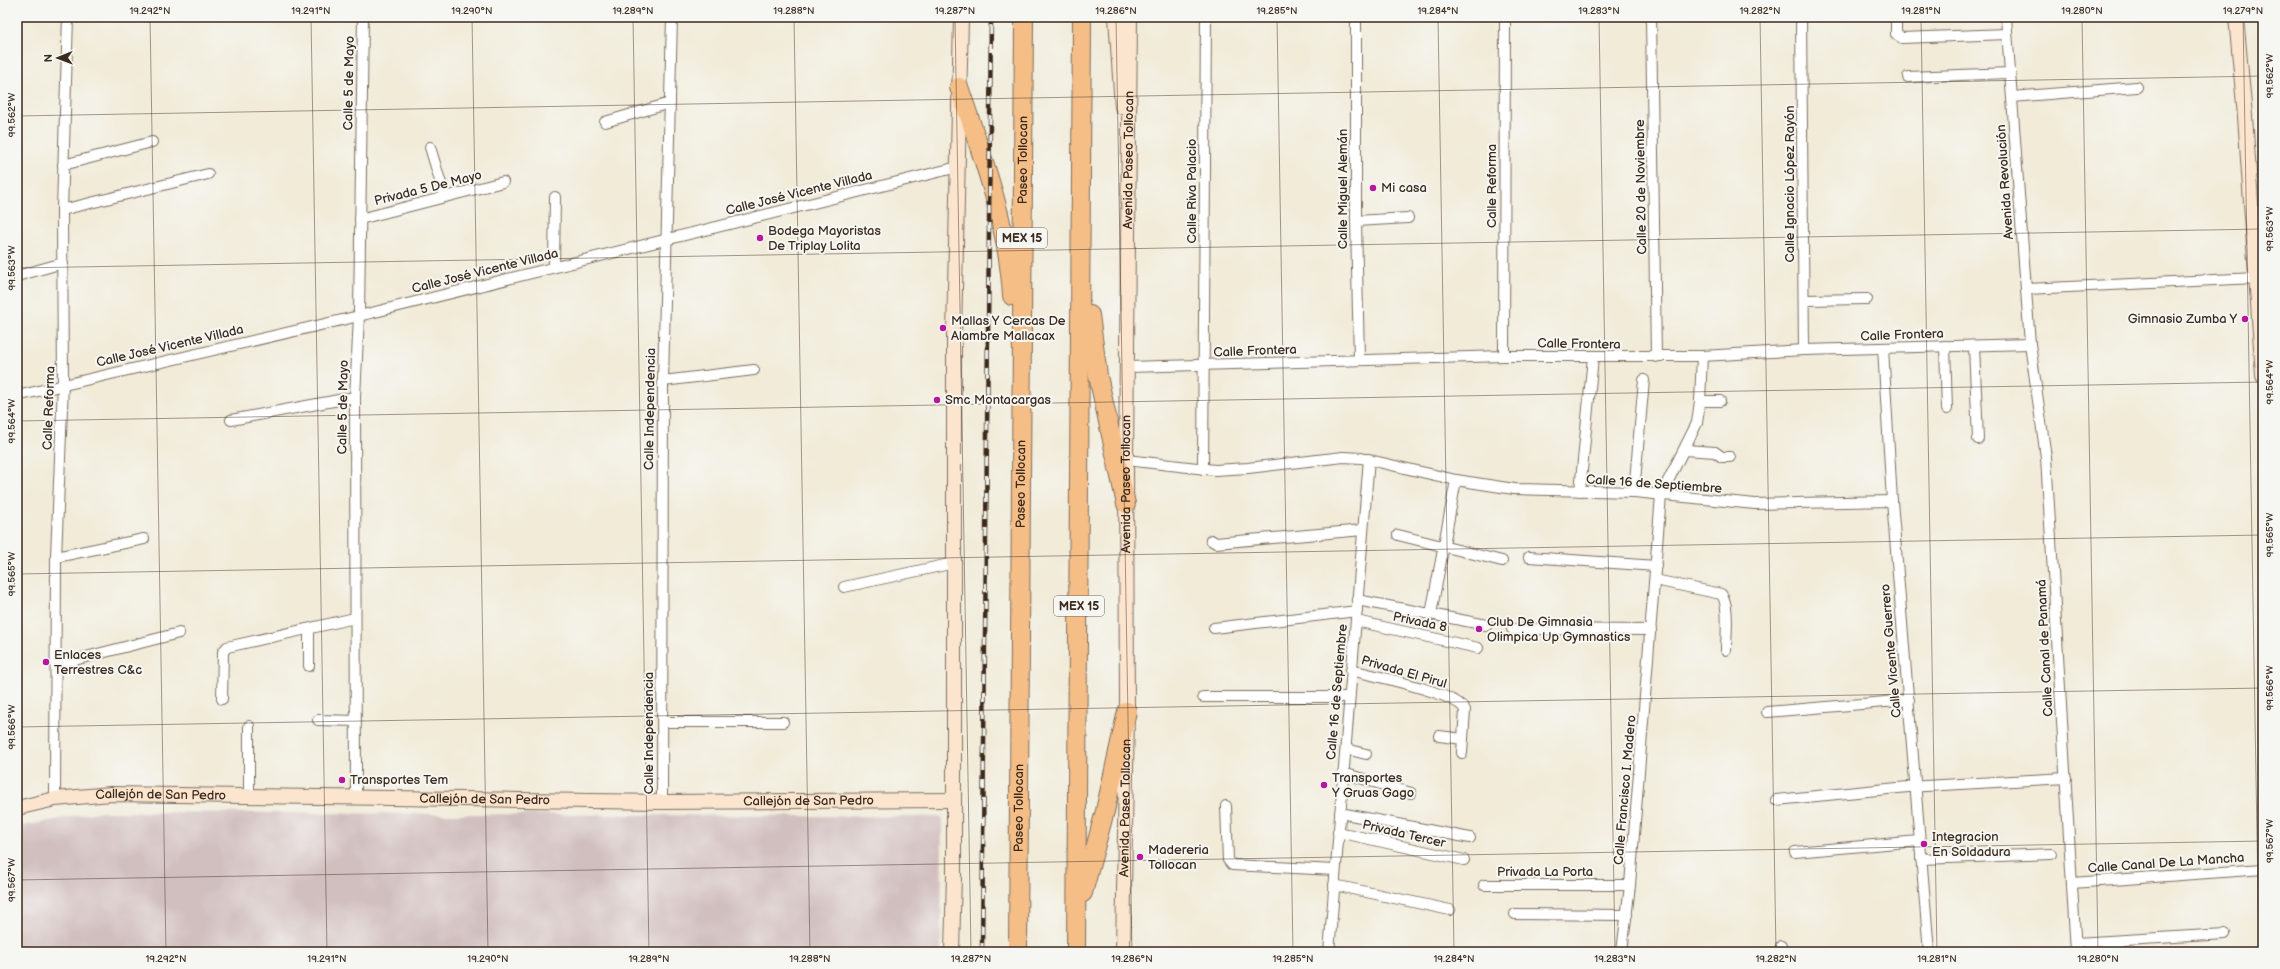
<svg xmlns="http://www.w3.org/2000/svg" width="2280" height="969" font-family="'Balsamiq Sans',sans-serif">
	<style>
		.industrial { fill: #d1bfbf }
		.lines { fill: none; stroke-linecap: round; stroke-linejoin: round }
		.street-casing { stroke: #7b6e5f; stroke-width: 12 }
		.secondary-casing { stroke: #7b6e5f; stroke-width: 16 }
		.highway-casing { stroke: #7b6e5f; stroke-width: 20 }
		.street { stroke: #fff; stroke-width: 10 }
		.secondary { stroke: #fbe5cf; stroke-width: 14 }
		.highway { stroke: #f6be87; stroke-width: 18 }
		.rail-casing { stroke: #3b2a1e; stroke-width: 4.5 }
		.rail { stroke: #f6f6f2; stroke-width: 3; stroke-dasharray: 9; stroke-linecap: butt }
		.ticks { fill: none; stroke: #3b2a1e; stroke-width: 1; stroke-opacity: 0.45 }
		.poi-dot { fill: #b5179e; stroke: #f6f6f2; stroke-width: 1.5 }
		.labels { text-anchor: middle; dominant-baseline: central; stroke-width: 4; stroke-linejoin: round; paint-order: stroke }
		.shield { fill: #f6f6f2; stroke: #73675e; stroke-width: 1 }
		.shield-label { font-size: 12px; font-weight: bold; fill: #3b2a1e }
		.street-label { font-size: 13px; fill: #3b2a1e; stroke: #f6f6f2 }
		.poi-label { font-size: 13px; fill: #3b2a1e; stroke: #f6f6f2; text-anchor: start }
		.neatline { fill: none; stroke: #3b2a1e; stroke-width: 1.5 }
		.ticks-label { font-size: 10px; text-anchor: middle; fill: #3b2a1e }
	</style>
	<rect width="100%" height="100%" fill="#f6f6f2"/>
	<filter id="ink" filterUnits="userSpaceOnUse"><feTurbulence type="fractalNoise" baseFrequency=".025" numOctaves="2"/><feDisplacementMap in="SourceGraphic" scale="8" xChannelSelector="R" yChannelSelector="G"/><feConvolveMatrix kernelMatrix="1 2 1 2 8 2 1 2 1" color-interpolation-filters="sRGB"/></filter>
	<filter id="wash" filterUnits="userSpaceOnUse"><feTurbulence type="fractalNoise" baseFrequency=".012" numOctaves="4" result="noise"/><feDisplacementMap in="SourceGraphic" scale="16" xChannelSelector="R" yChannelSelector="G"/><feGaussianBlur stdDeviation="0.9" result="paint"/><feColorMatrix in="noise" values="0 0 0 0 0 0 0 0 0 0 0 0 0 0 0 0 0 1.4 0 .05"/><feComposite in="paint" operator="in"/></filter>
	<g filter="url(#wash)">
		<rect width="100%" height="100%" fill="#f1ebd8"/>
		<polygon class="industrial" points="98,812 942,817 941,952 17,952 17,827"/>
	</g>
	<g filter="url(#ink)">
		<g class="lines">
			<defs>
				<g id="street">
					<polyline points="1356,17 1356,221 1359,360"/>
					<polyline points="1651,17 1656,357"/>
					<polyline points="1801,17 1804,350"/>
					<polyline points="1896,17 1896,34 1902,38 2007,34"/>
					<polyline points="2006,17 2030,344 2046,457 2076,952"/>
					<polyline points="1908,77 2010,73"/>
					<polyline points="2012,97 2137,87"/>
					<polyline points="605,122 670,103"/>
					<polyline points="430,147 445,197"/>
					<polyline points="63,165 152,142"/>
					<polyline points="62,210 208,174"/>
					<polyline points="360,219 503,182"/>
					<polyline points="1356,221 1408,218"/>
					<polyline points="554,267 555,197"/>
					<polyline points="17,276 63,263"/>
					<polyline points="2026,289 2256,278"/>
					<polyline points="1804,300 1867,299"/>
					<polyline points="1945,346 1947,409"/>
					<polyline points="1974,346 1978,439"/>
					<polyline points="1883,348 1892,501 1929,952"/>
					<polyline points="1504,356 1505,17"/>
					<polyline points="1128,367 1504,356 1702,356 1804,350 2030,344"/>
					<polyline points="663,381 754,370"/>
					<polyline points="17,396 359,316 958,167"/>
					<polyline points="1700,401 1720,401"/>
					<polyline points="231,420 355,397"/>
					<polyline points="1685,450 1715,452 1722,457 1730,457"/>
					<polyline points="1126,460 1215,470 1248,468 1343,457 1361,458 1456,480 1514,489 1634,492 1755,504 1892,501"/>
					<polyline points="1203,469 1206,17"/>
					<polyline points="1580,491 1593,357"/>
					<polyline points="1634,492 1644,380"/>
					<polyline points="1398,535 1502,561"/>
					<polyline points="1211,540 1216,543 1363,530"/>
					<polyline points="56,557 144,539"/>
					<polyline points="1529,557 1656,566"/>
					<path d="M 1655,580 L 1721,594 C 1730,603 1726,636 1726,650"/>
					<polyline points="844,587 954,563"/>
					<polyline points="1357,600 1487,625"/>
					<polyline points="1431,614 1456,480"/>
					<polyline points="1356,621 1478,648"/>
					<polyline points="1214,628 1357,611"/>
					<polyline points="309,629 309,666"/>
					<polyline points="1512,629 1651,630"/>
					<polyline points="55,665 179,633"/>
					<path d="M 1351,670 C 1371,675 1458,693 1465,710 L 1462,753"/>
					<polyline points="1203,697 1349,697"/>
					<polyline points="222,699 223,652 227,647 355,618"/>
					<polyline points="1767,712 1909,700"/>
					<polyline points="318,720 356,721"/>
					<polyline points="663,722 783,722"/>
					<polyline points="1439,736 1463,739"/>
					<polyline points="1346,749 1366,754"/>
					<polyline points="1343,773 1411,793"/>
					<polyline points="249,795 249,726"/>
					<polyline points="356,798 355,397 359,316 363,17"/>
					<polyline points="55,799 56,557 63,384 62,210 68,17"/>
					<polyline points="1776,800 1908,787 2066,778"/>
					<polyline points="662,802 663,381 672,17"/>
					<polyline points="1226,806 1228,860 1232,865 1335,870"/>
					<polyline points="1340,813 1470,838"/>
					<polyline points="1338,832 1464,860"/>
					<polyline points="1795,852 1919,841"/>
					<polyline points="1921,859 2051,854"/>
					<polyline points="2072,883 2263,869"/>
					<polyline points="1334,885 1450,910"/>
					<polyline points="1484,885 1630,885"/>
					<polyline points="1515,914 1627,915"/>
					<polyline points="2076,943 2225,934"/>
					<polyline points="1781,946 1782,952"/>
					<polyline points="1329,952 1369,459"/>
					<polyline points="1622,952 1630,885 1661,495 1697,423 1700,401 1702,356"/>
				</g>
				<g id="secondary">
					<polyline points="1116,17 1122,107"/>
					<polyline points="2236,17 2245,116 2263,376"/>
					<path id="s1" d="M 17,808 L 55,799 L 111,794 L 662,802 L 953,800"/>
					<polyline points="952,952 954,875 954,334 961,17"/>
					<path id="s2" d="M 1123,952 L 1127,711 L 1126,460 L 1130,17"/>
				</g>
				<g id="highway">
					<path d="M 959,87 C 982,155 1008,224 1012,296"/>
					<polyline points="1090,315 1098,376 1126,504"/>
					<polyline points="1083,893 1105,811 1127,711"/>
					<path id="s3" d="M 1018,952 L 1024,17"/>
					<polyline points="1076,952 1082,17"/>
				</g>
			</defs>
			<use href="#street" class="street-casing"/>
			<use href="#secondary" class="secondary-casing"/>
			<use href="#highway" class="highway-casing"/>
			<use href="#street" class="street"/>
			<use href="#secondary" class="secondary"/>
			<use href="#highway" class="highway"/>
			<defs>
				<polyline id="rail" points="982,952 991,17"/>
			</defs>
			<use href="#rail" class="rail-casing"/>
			<use href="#rail" class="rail"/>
		</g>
	</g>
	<path class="ticks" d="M 150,17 L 166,952M 311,17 L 327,952M 472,17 L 488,952M 633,17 L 649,952M 794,17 L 810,952M 955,17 L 971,952M 1116,17 L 1132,952M 1277,17 L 1293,952M 1438,17 L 1454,952M 1599,17 L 1615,952M 1760,17 L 1776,952M 1921,17 L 1937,952M 2082,17 L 2098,952M 2243,17 L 2259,952M 17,116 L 2263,76M 17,268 L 2263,229M 17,421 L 2263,382M 17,574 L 2263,535M 17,727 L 2263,688M 17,880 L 2263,841"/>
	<g class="poi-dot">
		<circle cx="1373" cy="188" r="4"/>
		<circle cx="760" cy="238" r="4"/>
		<circle cx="2245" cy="319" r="4"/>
		<circle cx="943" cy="328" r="4"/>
		<circle cx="937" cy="400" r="4"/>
		<circle cx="1479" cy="629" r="4"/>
		<circle cx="46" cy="662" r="4"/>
		<circle cx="342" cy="780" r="4"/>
		<circle cx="1324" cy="785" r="4"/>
		<circle cx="1924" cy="844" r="4"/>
		<circle cx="1140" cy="857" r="4"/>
	</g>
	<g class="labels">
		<g class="shield">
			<rect x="997" y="228" width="50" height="20" rx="3"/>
			<rect x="1054" y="596" width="50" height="20" rx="3"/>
		</g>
		<g class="shield-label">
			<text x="1022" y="238">MEX 15</text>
			<text x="1079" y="606">MEX 15</text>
		</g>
		<g class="street-label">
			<text transform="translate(349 83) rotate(-89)">Calle 5 de Mayo</text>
			<text stroke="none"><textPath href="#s3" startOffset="792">Paseo Tollocan</textPath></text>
			<text stroke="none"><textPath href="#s2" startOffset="792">Avenida Paseo Tollocan</textPath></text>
			<text transform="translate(2005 182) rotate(-94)">Avenida Revolución</text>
			<text transform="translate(1790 184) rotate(-90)">Calle Ignacio López Rayón</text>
			<text transform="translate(1492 186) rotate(-90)">Calle Reforma</text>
			<text transform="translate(1641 187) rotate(-91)">Calle 20 de Noviembre</text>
			<text transform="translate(428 188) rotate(-14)">Privada 5 De Mayo</text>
			<text transform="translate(1343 189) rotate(-90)">Calle Miguel Alemán</text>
			<text transform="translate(1192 191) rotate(-90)">Calle Riva Palacio</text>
			<text transform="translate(799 193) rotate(-14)">Calle José Vicente Villada</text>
			<text transform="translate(485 271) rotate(-14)">Calle José Vicente Villada</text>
			<text transform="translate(1902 335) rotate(-2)">Calle Frontera</text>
			<text transform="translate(1579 344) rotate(1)">Calle Frontera</text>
			<text transform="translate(170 346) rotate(-13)">Calle José Vicente Villada</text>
			<text transform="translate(1255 351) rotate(-2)">Calle Frontera</text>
			<text transform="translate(343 407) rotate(-89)">Calle 5 de Mayo</text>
			<text transform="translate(49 408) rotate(-88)">Calle Reforma</text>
			<text transform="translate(650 409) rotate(-89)">Calle Independencia</text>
			<text stroke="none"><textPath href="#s3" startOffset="468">Paseo Tollocan</textPath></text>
			<text transform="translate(1654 484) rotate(4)">Calle 16 de Septiembre</text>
			<text stroke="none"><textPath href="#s2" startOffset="468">Avenida Paseo Tollocan</textPath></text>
			<text transform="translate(1420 622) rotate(12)">Privada 8</text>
			<text transform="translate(2045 648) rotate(-93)">Calle Canal de Panamá</text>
			<text transform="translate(1891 651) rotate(-95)">Calle Vicente Guerrero</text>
			<text transform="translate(1404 672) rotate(16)">Privada El Pirul</text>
			<text transform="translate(1337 692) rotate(-85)">Calle 16 de Septiembre</text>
			<text transform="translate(649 733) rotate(-90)">Calle Independencia</text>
			<text transform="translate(1625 790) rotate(-85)">Calle Francisco I. Madero</text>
			<text stroke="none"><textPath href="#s1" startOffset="145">Callejón de San Pedro</textPath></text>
			<text stroke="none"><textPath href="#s1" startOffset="469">Callejón de San Pedro</textPath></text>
			<text stroke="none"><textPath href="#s1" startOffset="793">Callejón de San Pedro</textPath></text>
			<text stroke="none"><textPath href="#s3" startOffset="144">Paseo Tollocan</textPath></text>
			<text stroke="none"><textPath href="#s2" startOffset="144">Avenida Paseo Tollocan</textPath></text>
			<text transform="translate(1404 834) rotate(13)">Privada Tercer</text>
			<text transform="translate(2166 863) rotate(-4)">Calle Canal De La Mancha</text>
			<text x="1545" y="872">Privada La Porta</text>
		</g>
		<g class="poi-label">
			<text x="1381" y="188">Mi casa</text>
			<text x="768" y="231">Bodega Mayoristas<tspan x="768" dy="15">De Triplay Lolita</tspan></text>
			<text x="2237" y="319" text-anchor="end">Gimnasio Zumba Y</text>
			<text x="951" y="321">Mallas Y Cercas De<tspan x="951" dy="15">Alambre Mallacax</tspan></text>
			<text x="945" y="400">Smc Montacargas</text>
			<text x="1487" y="622">Club De Gimnasia<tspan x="1487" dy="15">Olimpica Up Gymnastics</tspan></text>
			<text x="54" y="655">Enlaces<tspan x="54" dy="15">Terrestres C&amp;c</tspan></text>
			<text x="1332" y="778">Transportes<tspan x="1332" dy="15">Y Gruas Gago</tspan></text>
			<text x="350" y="780">Transportes Tem</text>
			<text x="1932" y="837">Integracion<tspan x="1932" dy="15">En Soldadura</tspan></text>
			<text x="1148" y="850">Madereria<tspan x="1148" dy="15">Tollocan</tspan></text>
		</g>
	</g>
	<rect width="2280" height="969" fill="none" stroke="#f6f6f2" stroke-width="44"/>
	<g transform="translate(58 58) rotate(269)" stroke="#f6f6f2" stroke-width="3" paint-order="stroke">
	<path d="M0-3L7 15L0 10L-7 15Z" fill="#3b2a1e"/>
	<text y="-6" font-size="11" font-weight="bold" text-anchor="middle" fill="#3b2a1e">N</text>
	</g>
	<rect x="22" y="22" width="2236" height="925" class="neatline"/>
	<g class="ticks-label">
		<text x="150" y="14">19.292°N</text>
		<text x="311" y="14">19.291°N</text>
		<text x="472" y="14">19.290°N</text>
		<text x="633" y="14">19.289°N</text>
		<text x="794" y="14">19.288°N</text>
		<text x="955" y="14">19.287°N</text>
		<text x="1116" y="14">19.286°N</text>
		<text x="1277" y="14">19.285°N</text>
		<text x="1438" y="14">19.284°N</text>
		<text x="1599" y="14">19.283°N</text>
		<text x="1760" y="14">19.282°N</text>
		<text x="1921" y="14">19.281°N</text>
		<text x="2082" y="14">19.280°N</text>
		<text x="2243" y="14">19.279°N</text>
		<text transform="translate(2269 76) rotate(-90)" y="4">99.562°W</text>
		<text transform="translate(11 115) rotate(-90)" y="4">99.562°W</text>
		<text transform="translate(2269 229) rotate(-90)" y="4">99.563°W</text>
		<text transform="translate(11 268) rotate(-90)" y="4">99.563°W</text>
		<text transform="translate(2269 382) rotate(-90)" y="4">99.564°W</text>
		<text transform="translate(11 421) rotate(-90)" y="4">99.564°W</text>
		<text transform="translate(2269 535) rotate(-90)" y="4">99.565°W</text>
		<text transform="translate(11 574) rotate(-90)" y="4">99.565°W</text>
		<text transform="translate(2269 688) rotate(-90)" y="4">99.566°W</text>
		<text transform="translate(11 727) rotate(-90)" y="4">99.566°W</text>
		<text transform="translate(2269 841) rotate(-90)" y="4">99.567°W</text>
		<text transform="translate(11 880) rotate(-90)" y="4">99.567°W</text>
		<text x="166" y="962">19.292°N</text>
		<text x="327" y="962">19.291°N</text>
		<text x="488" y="962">19.290°N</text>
		<text x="649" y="962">19.289°N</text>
		<text x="810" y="962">19.288°N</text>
		<text x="971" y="962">19.287°N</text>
		<text x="1132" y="962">19.286°N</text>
		<text x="1293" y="962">19.285°N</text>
		<text x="1454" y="962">19.284°N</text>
		<text x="1615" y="962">19.283°N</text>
		<text x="1776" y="962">19.282°N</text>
		<text x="1937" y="962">19.281°N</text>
		<text x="2098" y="962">19.280°N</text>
	</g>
</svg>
